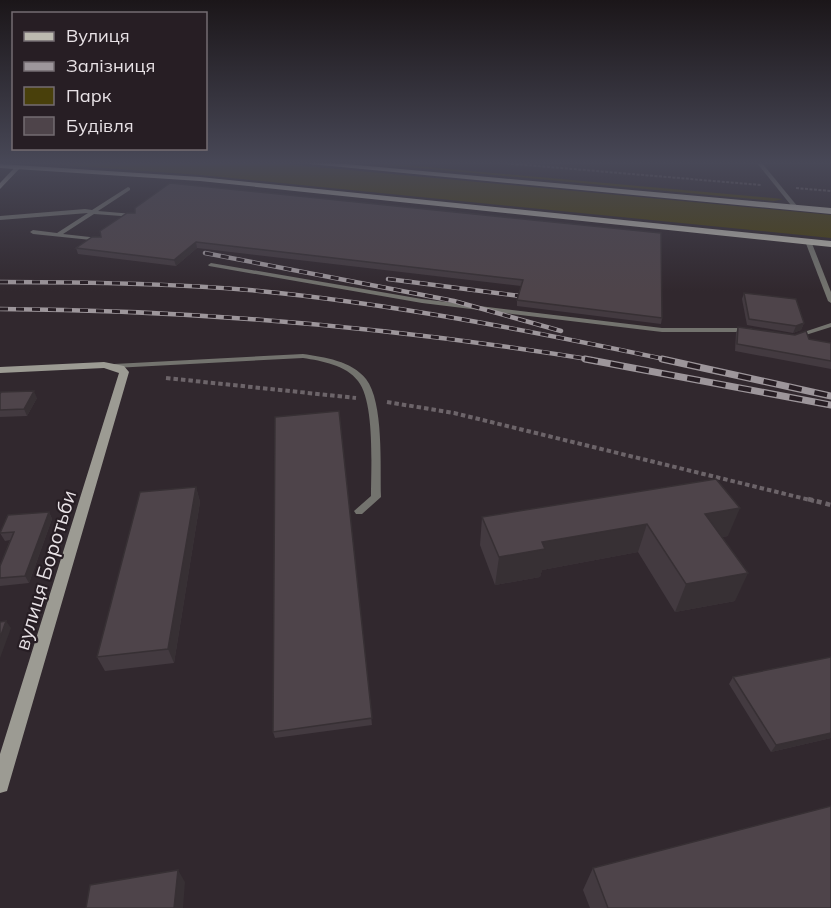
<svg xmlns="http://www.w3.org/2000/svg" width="831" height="908" font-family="Mulish,sans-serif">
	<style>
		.green { fill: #49400b }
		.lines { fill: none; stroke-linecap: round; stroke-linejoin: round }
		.path-far2 { stroke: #6c6469; stroke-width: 2; stroke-dasharray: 3 1.5; stroke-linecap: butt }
		.path-far1 { stroke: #6c6469; stroke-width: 4; stroke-dasharray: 4.5 3; stroke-linecap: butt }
		.path { stroke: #6c6469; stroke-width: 4.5; stroke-dasharray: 5 4; stroke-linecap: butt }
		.lane { fill: #73736e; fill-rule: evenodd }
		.secondary { fill: #9c9b93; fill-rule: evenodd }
		.primary { fill: #bcbab0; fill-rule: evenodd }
		.rail-far1-casing { stroke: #9d969b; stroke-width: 4.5 }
		.rail-casing { stroke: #9d969b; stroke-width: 7 }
		.rail-far1 { stroke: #271e24; stroke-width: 3; stroke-dasharray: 8; stroke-linecap: butt }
		.rail { stroke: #271e24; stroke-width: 4.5; stroke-dasharray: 13; stroke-linecap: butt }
		.wall { fill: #433a40 }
		.shaded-wall { fill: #373034 }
		.building { fill: #4e444a; stroke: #373034; stroke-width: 1.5 }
		.labels { text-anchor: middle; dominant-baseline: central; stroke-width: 4.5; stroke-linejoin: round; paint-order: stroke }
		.near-street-label { font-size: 20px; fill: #e8e2e6; stroke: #271e24 }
	</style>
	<rect width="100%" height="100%" fill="#31282e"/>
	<g class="green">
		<polygon points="34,163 274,163 831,215 831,238 201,175"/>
		<polygon points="365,163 382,163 783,199 774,201"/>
	</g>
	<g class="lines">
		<g class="path-far2">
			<polyline points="502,163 761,185"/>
			<polyline points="796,188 831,191"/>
		</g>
		<g class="path-far1">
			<polyline points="166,378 356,398"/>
			<polyline points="387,402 454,413 814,501"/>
		</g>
		<polyline class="path" points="808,499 831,505"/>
		<g class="lane">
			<polygon points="757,163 762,163 798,207 798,209 794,209"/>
			<polygon points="128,187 130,188 130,190 98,211 133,214 136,216 135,217 94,214 63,234 99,238 101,239 101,241 33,234 30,232 33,230 57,233 88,213 0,220 0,216 85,209 92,210"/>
			<polygon points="806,240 811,241 831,292 831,303 828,301 805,241"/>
			<polygon points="211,263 422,299 662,328 750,328 754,330 750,332 662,332 422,303 209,266 208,265"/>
			<polygon points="831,323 831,327 796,338 792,336"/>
			<path d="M 303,354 C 324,357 352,361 366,379 C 384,402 380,467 381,497 L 362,514 L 356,514 L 354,511 L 371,496 C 371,468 375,402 358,381 C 346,365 322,361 303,358 L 114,368 L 110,366 L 114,364 Z"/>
		</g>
		<g class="secondary">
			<polygon points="16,166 21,167 0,189 0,183"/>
			<polygon points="104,362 124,366 129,372 9,784 7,791 0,793 0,754 119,373 104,368 0,373 0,367"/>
		</g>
		<g class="primary">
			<polygon points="300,163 335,163 831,208 831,214"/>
			<polygon points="0,164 200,177 831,241 831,247 200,181 0,168"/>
		</g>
		<defs>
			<g id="rail-far1">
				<polyline points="205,253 454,301 561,331"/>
				<polyline points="388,279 520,296"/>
				<path d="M 0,282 C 83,282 166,283 249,290 C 390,303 531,331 669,360"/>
				<path d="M 0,309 C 200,310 397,328 594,360"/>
			</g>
			<g id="rail">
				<polyline points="585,359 831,405"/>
				<polyline points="662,359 831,396"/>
			</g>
		</defs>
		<use href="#rail-far1" class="rail-far1-casing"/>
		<use href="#rail" class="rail-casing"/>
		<use href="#rail-far1" class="rail-far1"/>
		<use href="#rail" class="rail"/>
	</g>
	<g class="wall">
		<polygon points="170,183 662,318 661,324 517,306 517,300 521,286 197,248 176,266 78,254 76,248 101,237 135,213"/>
		<polygon points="744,293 804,323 801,330 793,333 747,325 742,299"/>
		<polygon points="738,327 831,343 831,369 735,351 736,333"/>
		<polygon points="0,394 37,398 27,416 0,417"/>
		<polygon points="339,411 372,725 275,738 273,732"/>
		<polygon points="716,479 728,536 722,537 735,601 675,612 638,552 542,570 540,577 495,585 480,545 482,517"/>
		<polygon points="196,487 200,502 174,663 105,671 97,657"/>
		<polygon points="49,512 52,519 29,583 0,586 0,566 10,540 5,541 0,533"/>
		<polygon points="831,657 831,738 771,752 729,684 733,677"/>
		<polygon points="593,868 831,908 590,908 583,890"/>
	</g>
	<g class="shaded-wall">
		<polygon points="196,242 197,248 176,266 174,260"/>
		<polygon points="804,323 801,330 793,333 796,326"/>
		<polygon points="34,391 37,398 27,416 24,409"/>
		<polygon points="196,487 200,502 174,663 168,649"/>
		<polygon points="740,508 728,536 694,542 705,514"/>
		<polygon points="49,512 52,519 29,583 25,576"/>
		<polygon points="647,524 638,552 542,570 540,577 495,585 499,557 542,542"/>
		<polygon points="748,573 735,601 675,612 686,584"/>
		<polygon points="6,621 11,628 0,658 0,638"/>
		<polygon points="831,733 831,738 771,752 776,745"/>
		<polygon points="178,870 185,882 183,908 174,908"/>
	</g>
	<g class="building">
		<polygon points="170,183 661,233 662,318 517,300 523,280 196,242 174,260 76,248 92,237 101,237 100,231 127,213 135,213 135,208"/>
		<polygon points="744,293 796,299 804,323 796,326 749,319"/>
		<polygon points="738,327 795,335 806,331 809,339 831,343 831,361 737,344"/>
		<polygon points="34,391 24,409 0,410 0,394 1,392"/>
		<polygon points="339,411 372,718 273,732 275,417"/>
		<polygon points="716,479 740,508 705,514 748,573 686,584 647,524 542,542 545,549 499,557 482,517"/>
		<polygon points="196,487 168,649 97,657 140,492"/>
		<polygon points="49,512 25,576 0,578 0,566 14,532 0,533 8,515"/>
		<polygon points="6,621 0,638 0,622"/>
		<polygon points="831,657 831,733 776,745 733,677"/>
		<polygon points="831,806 831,908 608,908 593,868"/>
		<polygon points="178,870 174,908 86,908 90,885"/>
	</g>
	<linearGradient id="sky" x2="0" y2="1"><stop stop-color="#1b1619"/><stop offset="0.56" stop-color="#484857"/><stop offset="1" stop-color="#484857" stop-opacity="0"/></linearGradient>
	<rect width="831" height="291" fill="url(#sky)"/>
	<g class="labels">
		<g class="near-street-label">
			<text transform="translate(45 570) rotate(-73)">вулиця Боротьби</text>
		</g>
	</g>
	<rect x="12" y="12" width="195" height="138" fill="#271e24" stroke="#746c72" stroke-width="1.5"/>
	<rect x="24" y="32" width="30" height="9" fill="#bcbab0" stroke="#746c72" stroke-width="1.5"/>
	<text x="66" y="42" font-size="18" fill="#e8e2e6">Вулиця</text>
	<rect x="24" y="62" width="30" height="9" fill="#9d969b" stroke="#746c72" stroke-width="1.5"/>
	<text x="66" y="72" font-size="18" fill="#e8e2e6">Залізниця</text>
	<rect x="24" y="87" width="30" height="18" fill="#49400b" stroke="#746c72" stroke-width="1.5"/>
	<text x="66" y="102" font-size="18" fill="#e8e2e6">Парк</text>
	<rect x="24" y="117" width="30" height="18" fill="#4e444a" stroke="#746c72" stroke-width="1.5"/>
	<text x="66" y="132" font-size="18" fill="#e8e2e6">Будівля</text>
</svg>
